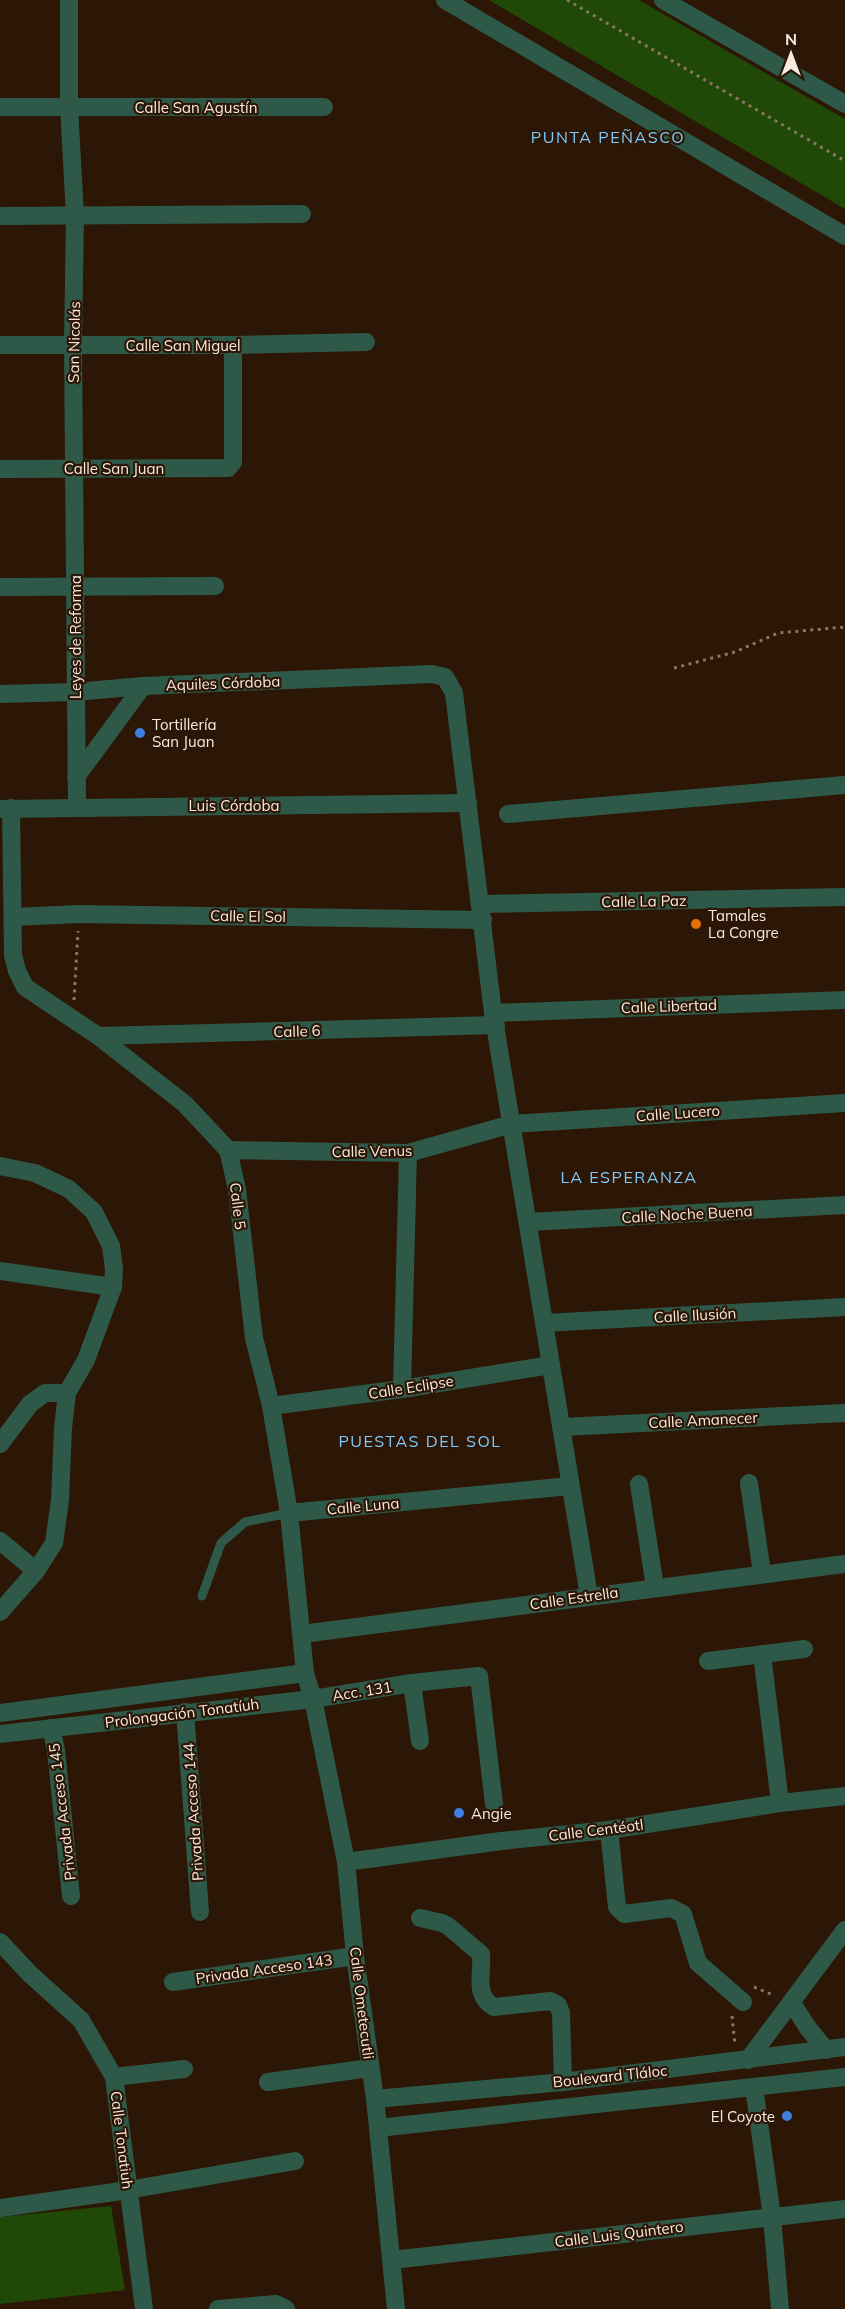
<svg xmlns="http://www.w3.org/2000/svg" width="845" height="2309" font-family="Mulish,sans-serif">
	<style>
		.green { fill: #204806 }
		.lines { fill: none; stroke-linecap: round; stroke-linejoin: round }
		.path { stroke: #887566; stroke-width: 3; stroke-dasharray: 3 4.5; stroke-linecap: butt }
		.service { stroke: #2e5949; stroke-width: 9 }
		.minor { stroke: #2e5949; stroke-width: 18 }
		.tertiary { stroke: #2e5949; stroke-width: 18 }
		.shop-dot { fill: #3f7fe0; stroke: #2c1605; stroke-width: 2 }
		.food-dot { fill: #e8710a; stroke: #2c1605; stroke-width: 2 }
		.labels { text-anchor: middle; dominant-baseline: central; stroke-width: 4.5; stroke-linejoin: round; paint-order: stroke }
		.street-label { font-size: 15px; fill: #f9eadf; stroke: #2c1605 }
		.poi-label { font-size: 15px; fill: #f9eadf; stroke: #2c1605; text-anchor: start }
		.neighbourhood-label { font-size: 16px; letter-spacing: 1.5px; fill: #81c9fa; stroke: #2c1605 }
	</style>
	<rect width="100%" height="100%" fill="#2c1605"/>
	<g class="green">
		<polygon points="489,0 639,0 845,119 845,209"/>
		<polygon points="111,2206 125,2290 0,2304 0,2217"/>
	</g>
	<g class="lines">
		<g class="path">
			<polyline points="567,0 845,161"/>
			<polyline points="674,668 735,652 778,633 845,627"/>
			<polyline points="74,1000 78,931"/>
			<polyline points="754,1987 773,1995"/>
			<polyline points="732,2016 735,2045"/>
		</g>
		<polyline class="service" points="202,1596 221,1543 245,1522 289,1513"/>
		<g class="minor">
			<polyline points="69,0 69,106 75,215 73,345 77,806"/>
			<polyline points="445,0 845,236"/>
			<polyline points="663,0 845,104"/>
			<polyline points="0,107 324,107"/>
			<polyline points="0,216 302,214"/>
			<polyline points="0,345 233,345 366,342"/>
			<polyline points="0,469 228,468 233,462 233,345"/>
			<polyline points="0,587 215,586"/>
			<polyline points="0,694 75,692 143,686 432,674 445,677 454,693 493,1013 589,1596"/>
			<polyline points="76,777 143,686"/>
			<polyline points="11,808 13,955 17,971 25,987 98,1036 185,1104 228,1150 237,1189 254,1338 271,1406 289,1513 305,1673 313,1699 346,1862 355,1956 375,2099"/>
			<polyline points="0,809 468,803"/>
			<polyline points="508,814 845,785"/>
			<polyline points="480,904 845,897"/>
			<polyline points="13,917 79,914 483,920"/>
			<polyline points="493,1013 845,1000"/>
			<polyline points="98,1036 496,1025"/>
			<polyline points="228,1150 408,1153 512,1124 845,1103"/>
			<polyline points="0,1166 35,1173 69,1189 94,1212 111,1246 114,1269 113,1287 86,1360 67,1393 63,1428 60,1500 54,1543 36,1571 0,1612"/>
			<polyline points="529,1222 845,1205"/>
			<polyline points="0,1271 113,1287"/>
			<polyline points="544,1323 845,1307"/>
			<polyline points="402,1389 408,1153"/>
			<polyline points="271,1406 402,1389 551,1365"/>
			<polyline points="562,1427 845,1413"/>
			<polyline points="0,1444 30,1404 45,1393 67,1393"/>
			<polyline points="749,1483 762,1573"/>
			<polyline points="639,1484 655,1587"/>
			<polyline points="289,1513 570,1486"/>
			<polyline points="0,1541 36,1571"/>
			<polyline points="302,1634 845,1564"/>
			<polyline points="762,1654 780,1803"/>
			<polyline points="708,1661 804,1649"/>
			<polyline points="412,1683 420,1741"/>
			<polyline points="185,1712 200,1912"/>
			<polyline points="0,1713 305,1673"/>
			<polyline points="51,1728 56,1750 71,1896"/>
			<polyline points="0,1734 313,1699 412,1683 479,1676 494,1804"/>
			<polyline points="609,1830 617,1907 624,1914 671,1908 683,1914 698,1963 743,2002"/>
			<polyline points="346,1862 501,1841 609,1830 780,1803 845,1796"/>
			<path d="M 420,1918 L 442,1923 L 448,1926 L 481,1954 C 483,1973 473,1995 494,2007 L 550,2001 L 558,2005 L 561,2013 L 563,2082"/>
			<polyline points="0,1942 30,1974 81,2020 114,2077 144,2309"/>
			<polyline points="173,1982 355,1956"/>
			<polyline points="792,2003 808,2028 826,2050"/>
			<polyline points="748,2060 845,1930"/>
			<polyline points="114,2077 184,2069"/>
			<polyline points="268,2082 370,2068"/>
			<polyline points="754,2087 772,2217 780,2309"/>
			<polyline points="378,2128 396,2309"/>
			<polyline points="0,2208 128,2190 295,2161"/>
			<polyline points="392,2260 845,2209"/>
			<polyline points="218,2309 276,2304 286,2309"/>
		</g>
		<polyline class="tertiary" points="845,2047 563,2082 375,2099 378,2128 845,2077"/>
	</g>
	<g class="shop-dot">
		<circle cx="140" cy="733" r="6"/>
		<circle cx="459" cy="1813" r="6"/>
		<circle cx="787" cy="2116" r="6"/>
	</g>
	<circle class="food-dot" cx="696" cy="924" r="6"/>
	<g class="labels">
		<g class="street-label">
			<text x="196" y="107">Calle San Agustín</text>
			<text transform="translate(74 342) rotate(-89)">San Nicolás</text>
			<text x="183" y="345">Calle San Miguel</text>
			<text x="114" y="468">Calle San Juan</text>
			<text transform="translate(75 637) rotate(-90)">Leyes de Reforma</text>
			<text transform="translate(223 683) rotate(-2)">Aquiles Córdoba</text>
			<text x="234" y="805">Luis Córdoba</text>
			<text transform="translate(644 901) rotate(-1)">Calle La Paz</text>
			<text transform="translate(248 916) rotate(1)">Calle El Sol</text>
			<text transform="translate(669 1006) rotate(-2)">Calle Libertad</text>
			<text transform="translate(297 1031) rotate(-2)">Calle 6</text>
			<text transform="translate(678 1113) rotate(-4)">Calle Lucero</text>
			<text transform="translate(372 1151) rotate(-1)">Calle Venus</text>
			<text transform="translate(238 1206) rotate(83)">Calle 5</text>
			<text transform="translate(687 1214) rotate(-3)">Calle Noche Buena</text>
			<text transform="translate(695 1315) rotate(-3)">Calle Ilusión</text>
			<text transform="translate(411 1387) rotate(-9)">Calle Eclipse</text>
			<text transform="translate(703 1420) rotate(-3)">Calle Amanecer</text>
			<text transform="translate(363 1506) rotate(-5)">Calle Luna</text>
			<text transform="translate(574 1598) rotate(-8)">Calle Estrella</text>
			<text transform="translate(362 1691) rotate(-9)">Acc. 131</text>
			<text transform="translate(182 1713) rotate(-7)">Prolongación Tonatíuh</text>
			<text transform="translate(62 1812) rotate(-97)">Privada Acceso 145</text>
			<text transform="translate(193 1812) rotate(-94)">Privada Acceso 144</text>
			<text transform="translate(596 1830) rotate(-7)">Calle Centéotl</text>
			<text transform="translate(264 1969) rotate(-8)">Privada Acceso 143</text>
			<text transform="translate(362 2003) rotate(83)">Calle Ometecutli</text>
			<text transform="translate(610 2076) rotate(-6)">Boulevard Tláloc</text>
			<text transform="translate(122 2140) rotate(83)">Calle Tonatiuh</text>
			<text transform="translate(619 2234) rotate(-7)">Calle Luis Quintero</text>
		</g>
		<g class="poi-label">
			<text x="152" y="724">Tortillería<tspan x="152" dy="17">San Juan</tspan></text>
			<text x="708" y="915">Tamales<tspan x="708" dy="17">La Congre</tspan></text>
			<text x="471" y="1813">Angie</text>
			<text x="775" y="2116" text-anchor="end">El Coyote</text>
		</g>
		<g class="neighbourhood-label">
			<text x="608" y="137">PUNTA PEÑASCO</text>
			<text x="629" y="1177">LA ESPERANZA</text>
			<text x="420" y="1441">PUESTAS DEL SOL</text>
		</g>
	</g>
	<g transform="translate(791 54)" stroke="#2c1605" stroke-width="4.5" paint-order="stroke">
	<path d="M0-4.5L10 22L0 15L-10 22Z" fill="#f9eadf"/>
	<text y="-9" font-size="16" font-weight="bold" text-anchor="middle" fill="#f9eadf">N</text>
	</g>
</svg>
